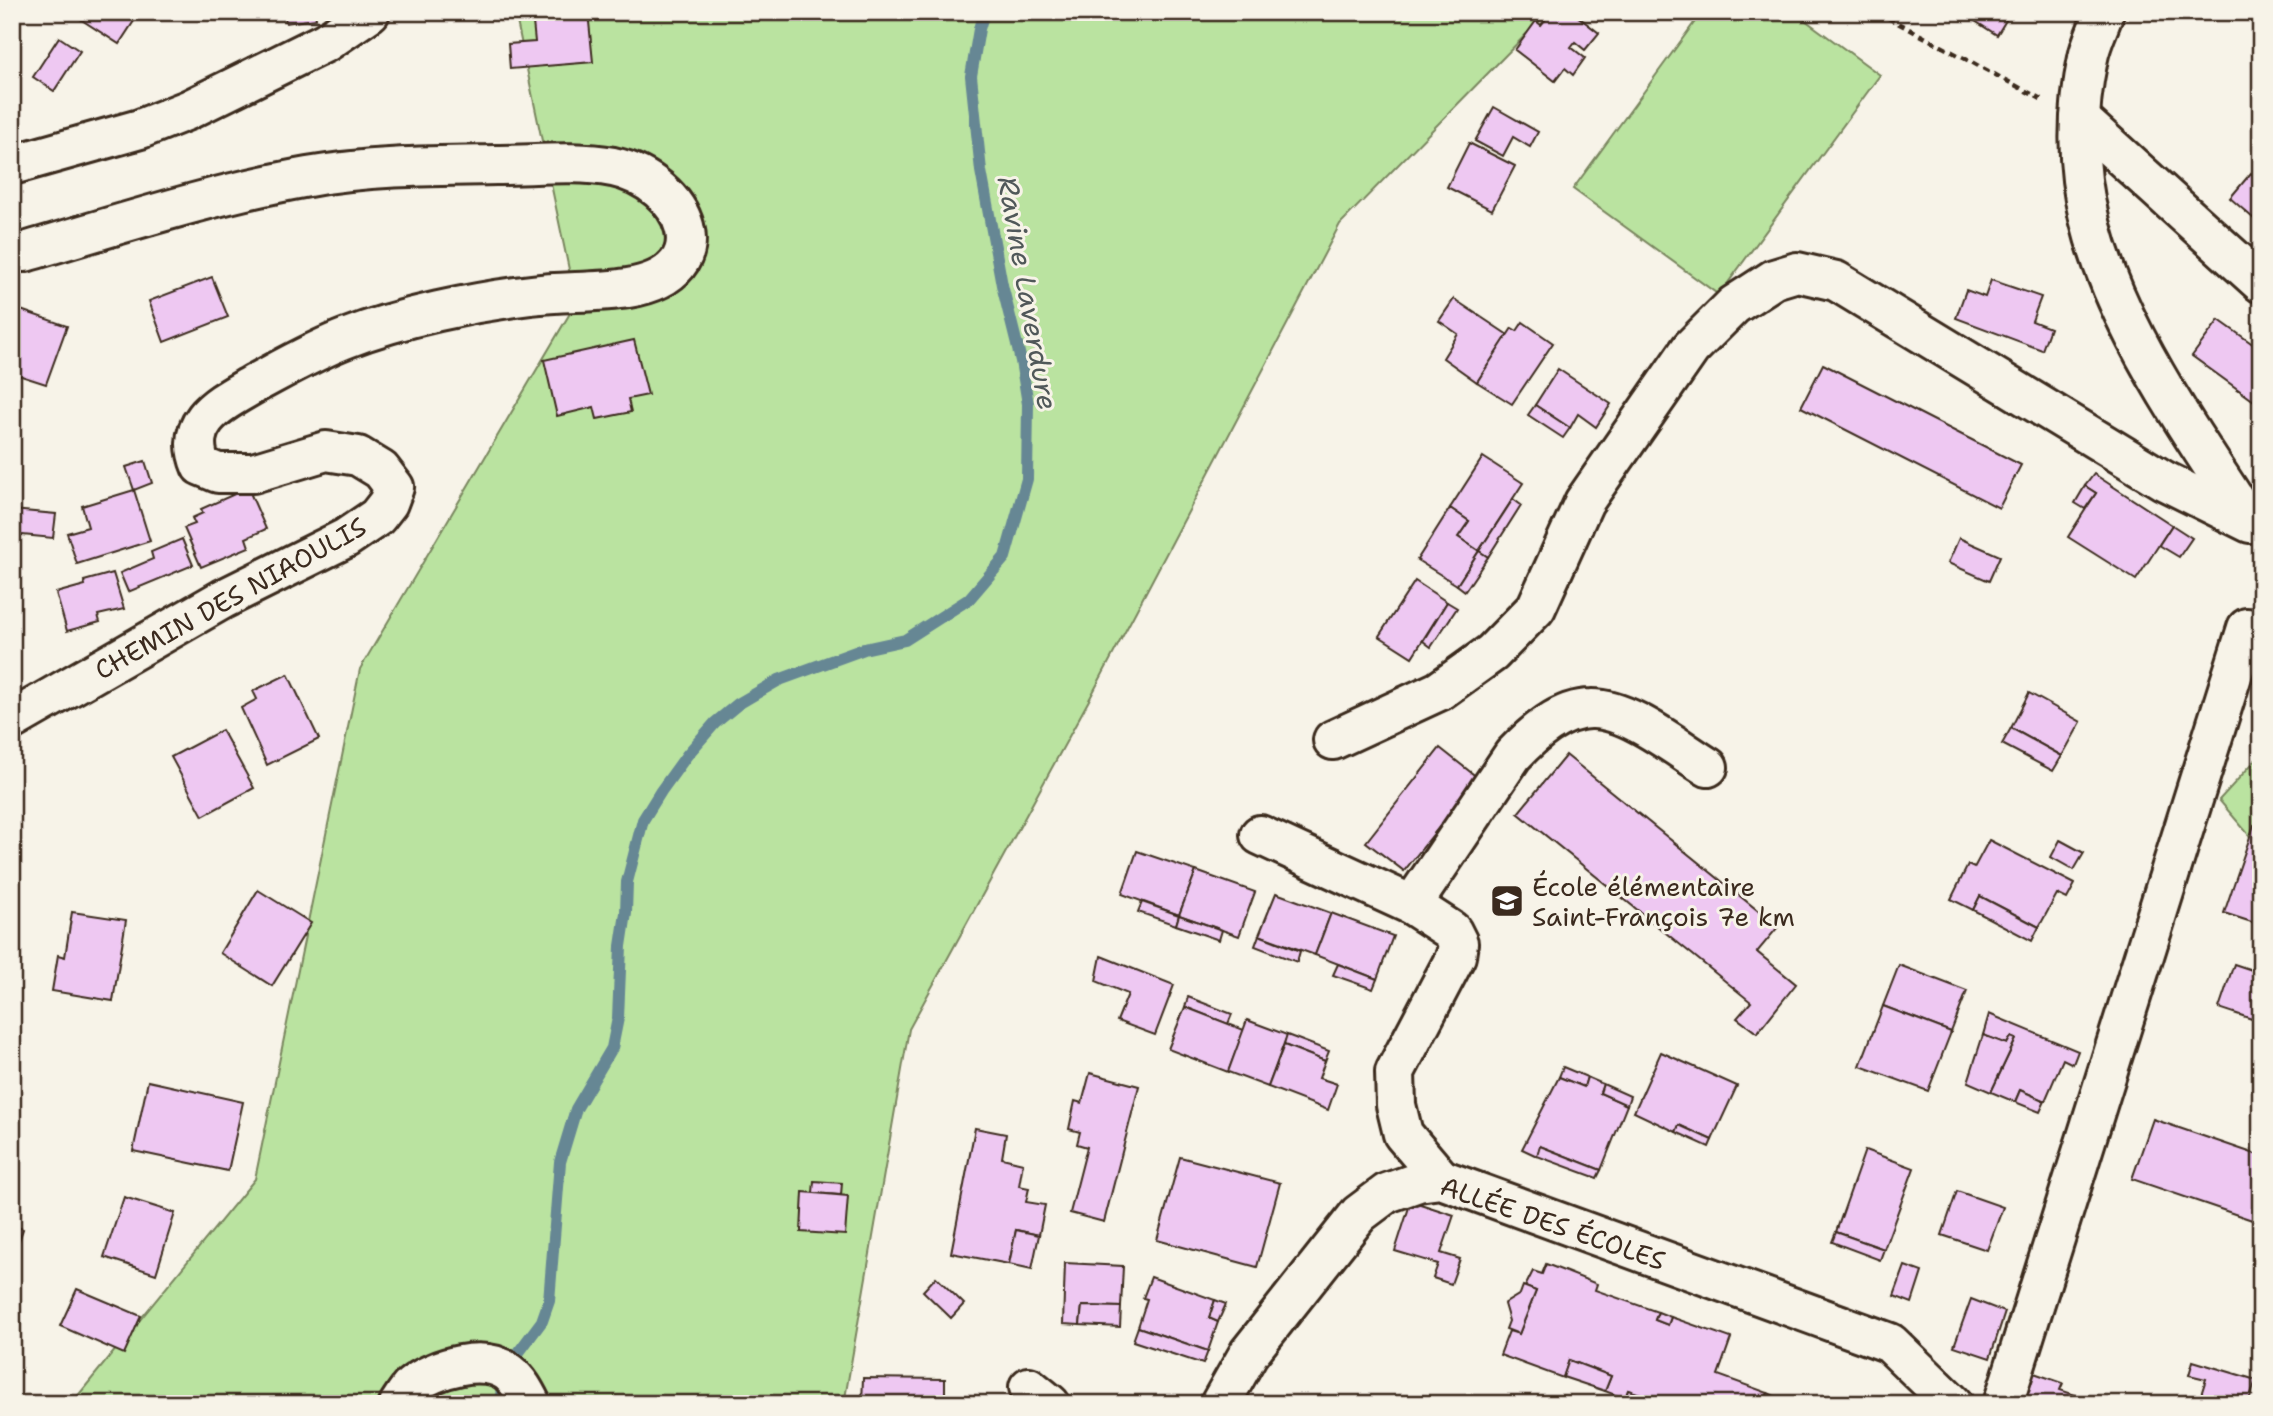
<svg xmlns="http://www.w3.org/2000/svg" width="2273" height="1416" font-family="'Shantell Sans',sans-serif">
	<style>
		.green { fill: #bae3a0; stroke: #7a865f; stroke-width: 2 }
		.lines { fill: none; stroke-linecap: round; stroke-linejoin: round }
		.stream { stroke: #668794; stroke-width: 12 }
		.building { fill: #eec8f2; stroke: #3b2a1e; stroke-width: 2 }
		.minor-casing { stroke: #3b2a1e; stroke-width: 44 }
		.path { stroke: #3b2a1e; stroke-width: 4.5; stroke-dasharray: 7 5; stroke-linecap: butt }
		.minor { stroke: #f7f3e8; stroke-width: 38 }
		.labels { text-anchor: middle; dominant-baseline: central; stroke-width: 6; stroke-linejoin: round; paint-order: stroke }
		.street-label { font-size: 26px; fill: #3b2a1e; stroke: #f7f3e8 }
		.poi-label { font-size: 26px; fill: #3b2a1e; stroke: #f7f3e8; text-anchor: start }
		.water-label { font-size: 28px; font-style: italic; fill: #505859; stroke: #f7f3e8 }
	</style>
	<rect width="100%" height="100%" fill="#f7f3e8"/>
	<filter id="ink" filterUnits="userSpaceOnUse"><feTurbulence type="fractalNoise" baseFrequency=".0143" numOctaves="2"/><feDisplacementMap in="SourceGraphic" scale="14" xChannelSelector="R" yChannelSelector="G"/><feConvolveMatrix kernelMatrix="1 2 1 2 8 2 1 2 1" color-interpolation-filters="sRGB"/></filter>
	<g filter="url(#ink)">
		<g class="green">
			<polygon points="515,12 1548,12 1340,224 1089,700 909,1029 844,1404 82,1404 76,1398 255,1179 360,669 576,303"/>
			<polygon points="1702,12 1794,12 1880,75 1719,295 1573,189"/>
			<polygon points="2261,754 2261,849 2219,800"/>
		</g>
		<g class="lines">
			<polyline class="stream" points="501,1404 502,1375 542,1321 549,1301 560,1162 576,1109 612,1048 618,1018 621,946 626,913 627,882 643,820 661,791 687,755 715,723 738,704 779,680 864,649 905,640 969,599 1005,557 1027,479 1028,404 1021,361 1002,285 981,171 971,76 979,29 984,12"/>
		</g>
		<g class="building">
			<polygon points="128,12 136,18 119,44 71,13"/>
			<polygon points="284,12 315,12 316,19 286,23"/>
			<polygon points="532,12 588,12 593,62 510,69 508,44 535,42"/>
			<polygon points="1547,12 1572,12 1599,33 1585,50 1575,42 1571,47 1585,58 1573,75 1565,68 1555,81 1515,50 1536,21 1541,25 1550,14"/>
			<polygon points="1961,12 2011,12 1997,35"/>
			<polygon points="59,37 80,51 54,91 33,77"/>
			<polygon points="1494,107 1538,132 1530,147 1513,137 1503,156 1475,141"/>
			<polygon points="1469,143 1515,166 1492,210 1447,187"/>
			<polygon points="2251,173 2261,182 2261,225 2230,198"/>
			<polygon points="212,277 228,317 164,342 149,301"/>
			<polygon points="1991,280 2041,297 2032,321 2050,328 2042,350 1956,318 1966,290 1985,297"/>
			<polygon points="1454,299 1508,335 1477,382 1443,358 1458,334 1439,321"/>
			<polygon points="12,307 67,326 46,384 12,373 14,339 12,339"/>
			<polygon points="2219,320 2261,350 2261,406 2192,356"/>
			<polygon points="1523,322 1553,343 1512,404 1477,382 1512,328 1517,331"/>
			<polygon points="634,340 648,395 628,399 631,412 597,419 594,407 557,416 544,360"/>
			<polygon points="1823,364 2021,465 1999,508 1801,407"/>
			<polygon points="1558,369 1611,404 1596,427 1578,414 1570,428 1535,405"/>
			<polygon points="1535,405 1570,428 1563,438 1528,415"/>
			<polygon points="1483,457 1523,483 1479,551 1458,537 1469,521 1450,508"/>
			<polygon points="145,461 152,483 134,490 126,467"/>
			<polygon points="2094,474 2172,525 2136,580 2068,537 2096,493 2085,486"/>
			<polygon points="2085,486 2096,493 2085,509 2075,503"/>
			<polygon points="248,488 266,529 246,538 249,547 201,567 184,528 195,524 192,518 203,513 201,509"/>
			<polygon points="134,490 150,541 77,564 67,533 88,527 82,506"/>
			<polygon points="1513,499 1521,505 1488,557 1479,551"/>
			<polygon points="1450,508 1469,521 1458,537 1479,551 1457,585 1417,560"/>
			<polygon points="12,510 56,514 53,538 12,534"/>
			<polygon points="2172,525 2192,538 2179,557 2159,545"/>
			<polygon points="1959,538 2000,556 1989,581 1948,563"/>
			<polygon points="182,539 193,565 128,592 120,573 153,559 151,552"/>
			<polygon points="1479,551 1488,557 1465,591 1457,585"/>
			<polygon points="113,573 124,609 98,615 100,622 67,631 56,593 85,585 84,581"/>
			<polygon points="1415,581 1447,602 1412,657 1379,636"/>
			<polygon points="1447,602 1457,608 1431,647 1423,641"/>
			<polygon points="288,674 319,739 267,765 241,708 257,699 253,691"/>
			<polygon points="2029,693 2081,722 2062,756 2011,728"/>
			<polygon points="2011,728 2062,756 2053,771 2002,744"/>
			<polygon points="222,730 254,788 203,816 171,757"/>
			<polygon points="1440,748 1478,778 1404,871 1366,842"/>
			<polygon points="1566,755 1778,927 1757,952 1796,984 1757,1033 1737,1018 1751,1002 1518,813"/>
			<polygon points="2254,825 2261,827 2261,925 2224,913"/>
			<polygon points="1989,840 2075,884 2067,899 2057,894 2039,927 1980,896 1973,910 1951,899 1968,865 1974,868"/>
			<polygon points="2060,840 2084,853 2074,870 2051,857"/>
			<polygon points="1137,851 1196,871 1179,915 1122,894"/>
			<polygon points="1196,871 1255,892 1239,936 1179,915"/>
			<polygon points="258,890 311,923 272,986 220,953"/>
			<polygon points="1276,893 1331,913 1315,955 1259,935"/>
			<polygon points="1980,896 2039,927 2032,941 1973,910"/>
			<polygon points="1142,902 1179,915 1176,925 1138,912"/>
			<polygon points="72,912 126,920 113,1001 52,991 58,955 65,957"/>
			<polygon points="1331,913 1393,936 1377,979 1315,955"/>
			<polygon points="1179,915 1222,930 1219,940 1176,925"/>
			<polygon points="1259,935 1300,951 1297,962 1255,946"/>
			<polygon points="1101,956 1174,985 1155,1035 1117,1021 1128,994 1096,981"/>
			<polygon points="1338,964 1377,979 1373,989 1333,975"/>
			<polygon points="2234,964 2261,973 2261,1022 2219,1008"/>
			<polygon points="1899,965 1967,991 1951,1032 1883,1006"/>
			<polygon points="1188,997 1232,1014 1228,1024 1185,1007"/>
			<polygon points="1883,1006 1951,1032 1928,1091 1860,1066"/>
			<polygon points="1185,1007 1244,1030 1228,1072 1168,1049"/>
			<polygon points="1989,1014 2078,1051 2073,1064 2063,1059 2045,1101 2020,1090 2015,1102 1991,1092 2016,1039 2011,1037 2007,1044 1983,1035"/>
			<polygon points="1247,1020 1287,1035 1268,1087 1228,1072"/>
			<polygon points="1287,1035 1329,1051 1325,1061 1284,1045"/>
			<polygon points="1983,1035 2007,1044 2011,1037 2016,1039 1991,1092 1968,1082"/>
			<polygon points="1284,1045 1325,1061 1319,1078 1337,1084 1328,1110 1268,1087"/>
			<polygon points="1661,1052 1737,1086 1712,1140 1679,1125 1676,1132 1634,1112"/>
			<polygon points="1563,1067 1587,1077 1584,1087 1559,1077"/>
			<polygon points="1090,1073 1139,1086 1104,1222 1070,1213 1087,1147 1077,1144 1080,1132 1069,1129 1075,1101 1082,1103"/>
			<polygon points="1559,1077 1584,1087 1587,1077 1603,1084 1600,1093 1627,1105 1601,1170 1540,1146 1537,1156 1522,1149"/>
			<polygon points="148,1081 243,1102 228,1171 133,1151"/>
			<polygon points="1603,1084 1630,1096 1627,1105 1600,1093"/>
			<polygon points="2020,1090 2045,1101 2040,1112 2015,1102"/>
			<polygon points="2153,1119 2261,1156 2261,1223 2132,1179"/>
			<polygon points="1679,1125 1712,1140 1709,1147 1676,1132"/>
			<polygon points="975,1128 1006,1134 1002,1158 1023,1163 1019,1186 1029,1188 1026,1202 1045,1205 1039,1235 1016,1230 1009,1264 951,1253"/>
			<polygon points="1540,1146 1601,1170 1597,1178 1537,1156"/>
			<polygon points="1865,1150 1914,1168 1884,1249 1836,1232"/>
			<polygon points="1180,1157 1280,1183 1257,1267 1157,1240"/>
			<polygon points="814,1181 842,1183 841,1195 813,1193"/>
			<polygon points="1957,1191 2003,1207 1987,1250 1942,1235"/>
			<polygon points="803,1192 848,1196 845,1235 801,1232"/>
			<polygon points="124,1197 175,1213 156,1274 104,1257"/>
			<polygon points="1411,1201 1454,1215 1441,1253 1460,1259 1451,1284 1433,1278 1438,1264 1395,1251"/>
			<polygon points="12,1225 23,1229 12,1261"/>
			<polygon points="1016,1230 1039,1235 1032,1269 1009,1264"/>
			<polygon points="1836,1232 1884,1249 1880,1260 1832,1242"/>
			<polygon points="1065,1263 1123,1266 1121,1307 1082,1306 1080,1325 1063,1324"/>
			<polygon points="1546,1264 1597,1284 1595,1290 1658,1312 1655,1320 1668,1325 1671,1317 1731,1338 1718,1375 1768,1393 1764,1404 1665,1404 1628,1390 1625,1399 1605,1391 1611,1376 1569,1360 1563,1378 1500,1355 1509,1331 1519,1334 1536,1291 1525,1287 1533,1271 1542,1274"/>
			<polygon points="1905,1266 1922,1272 1912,1303 1894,1296"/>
			<polygon points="936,1277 964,1304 951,1318 923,1291"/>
			<polygon points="1151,1277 1215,1300 1209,1318 1218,1322 1208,1351 1138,1327 1147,1299 1143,1298"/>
			<polygon points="1523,1286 1536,1291 1519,1334 1506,1329 1509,1321 1504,1304 1520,1294"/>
			<polygon points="77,1289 141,1316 124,1354 60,1326"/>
			<polygon points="1971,1299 2005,1312 1990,1358 1954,1346"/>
			<polygon points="1215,1300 1226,1304 1218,1322 1209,1318"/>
			<polygon points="1082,1306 1121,1307 1120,1327 1080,1325"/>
			<polygon points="1658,1312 1671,1317 1668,1325 1655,1320"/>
			<polygon points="1138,1327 1208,1351 1203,1364 1133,1341"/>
			<polygon points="1569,1360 1611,1376 1605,1391 1563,1377"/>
			<polygon points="2193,1361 2256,1380 2248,1404 2198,1404 2206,1379 2189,1375"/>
			<polygon points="2031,1372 2063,1383 2060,1390 2087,1399 2086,1404 2020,1404"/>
			<polygon points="863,1378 945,1379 945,1404 862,1404"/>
			<polygon points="1628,1390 1641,1394 1637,1403 1625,1399"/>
			<polygon points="1768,1393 1785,1401 1784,1404 1764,1404"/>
			<polygon points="1641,1394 1665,1404 1637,1403"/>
		</g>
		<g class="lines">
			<defs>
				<g id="minor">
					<path d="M 2104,12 C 2099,27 2091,42 2088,58 C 2080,96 2077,140 2082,180 C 2097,302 2184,421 2249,522"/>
					<polyline points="2080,119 2261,283"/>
					<polyline points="12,165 140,129 188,110 326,42 370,12"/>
					<path d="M 12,252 L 25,252 C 118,225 212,194 308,177 C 370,166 433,166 496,165 C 534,165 575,160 613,167 C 685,182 726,272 628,288 C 596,293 563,291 531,295 C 473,302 401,317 347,338 C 315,350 284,368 254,384 C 222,403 182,420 201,466 L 218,473 L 253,473 L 326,451 L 358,456 L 381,470 L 394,487 L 388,503 L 377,517 L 346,538 L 223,599 L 12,720"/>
					<polyline points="1333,740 1439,691 1492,653 1536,608 1584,502 1691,348 1734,305 1774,279 1797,272 1836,281 2163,480 2250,523"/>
					<polyline points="1260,835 1412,905 1452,931 1458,943 1456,956 1395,1072 1396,1105 1403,1134 1441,1179"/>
					<path d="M 1412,905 L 1513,755 C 1533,734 1560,709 1591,709 C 1628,708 1677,748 1708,767"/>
					<polyline points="1029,1387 1050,1404"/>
					<path d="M 399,1404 C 403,1398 407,1391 412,1386 C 433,1368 486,1353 509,1373 C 519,1381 525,1392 531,1404"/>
					<polyline points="1220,1404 1249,1353 1359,1214 1387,1193 1418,1182 1441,1179 1890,1343 1953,1404"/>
					<polyline points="2003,1404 2247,628"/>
				</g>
			</defs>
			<use href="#minor" class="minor-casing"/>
			<polyline class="path" points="1877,12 2041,99"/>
			<use href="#minor" class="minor"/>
		</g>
	</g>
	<defs>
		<symbol id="school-square" viewBox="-11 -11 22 22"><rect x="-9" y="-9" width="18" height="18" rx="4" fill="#3b2a1e" stroke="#f7f3e8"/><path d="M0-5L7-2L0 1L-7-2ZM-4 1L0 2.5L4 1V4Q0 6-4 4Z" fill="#fff"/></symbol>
	</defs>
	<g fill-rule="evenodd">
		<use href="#school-square" x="1488" y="882" width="38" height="38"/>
	</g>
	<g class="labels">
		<g class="street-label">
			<text transform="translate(230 598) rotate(-29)">CHEMIN DES NIAOULIS</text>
			<text transform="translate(1553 1223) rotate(19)">ALLÉE DES ÉCOLES</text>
		</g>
		<g class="poi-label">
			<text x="1532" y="886">École élémentaire<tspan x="1532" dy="30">Saint-François 7e km</tspan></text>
		</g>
		<g class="water-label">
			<text transform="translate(1028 293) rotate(80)">Ravine Laverdure</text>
		</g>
	</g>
	<rect width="2273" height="1416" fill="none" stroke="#f7f3e8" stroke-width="42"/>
	<rect x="21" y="21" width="2231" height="1374" fill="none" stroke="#3b2a1e" stroke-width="2.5" filter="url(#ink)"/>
</svg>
